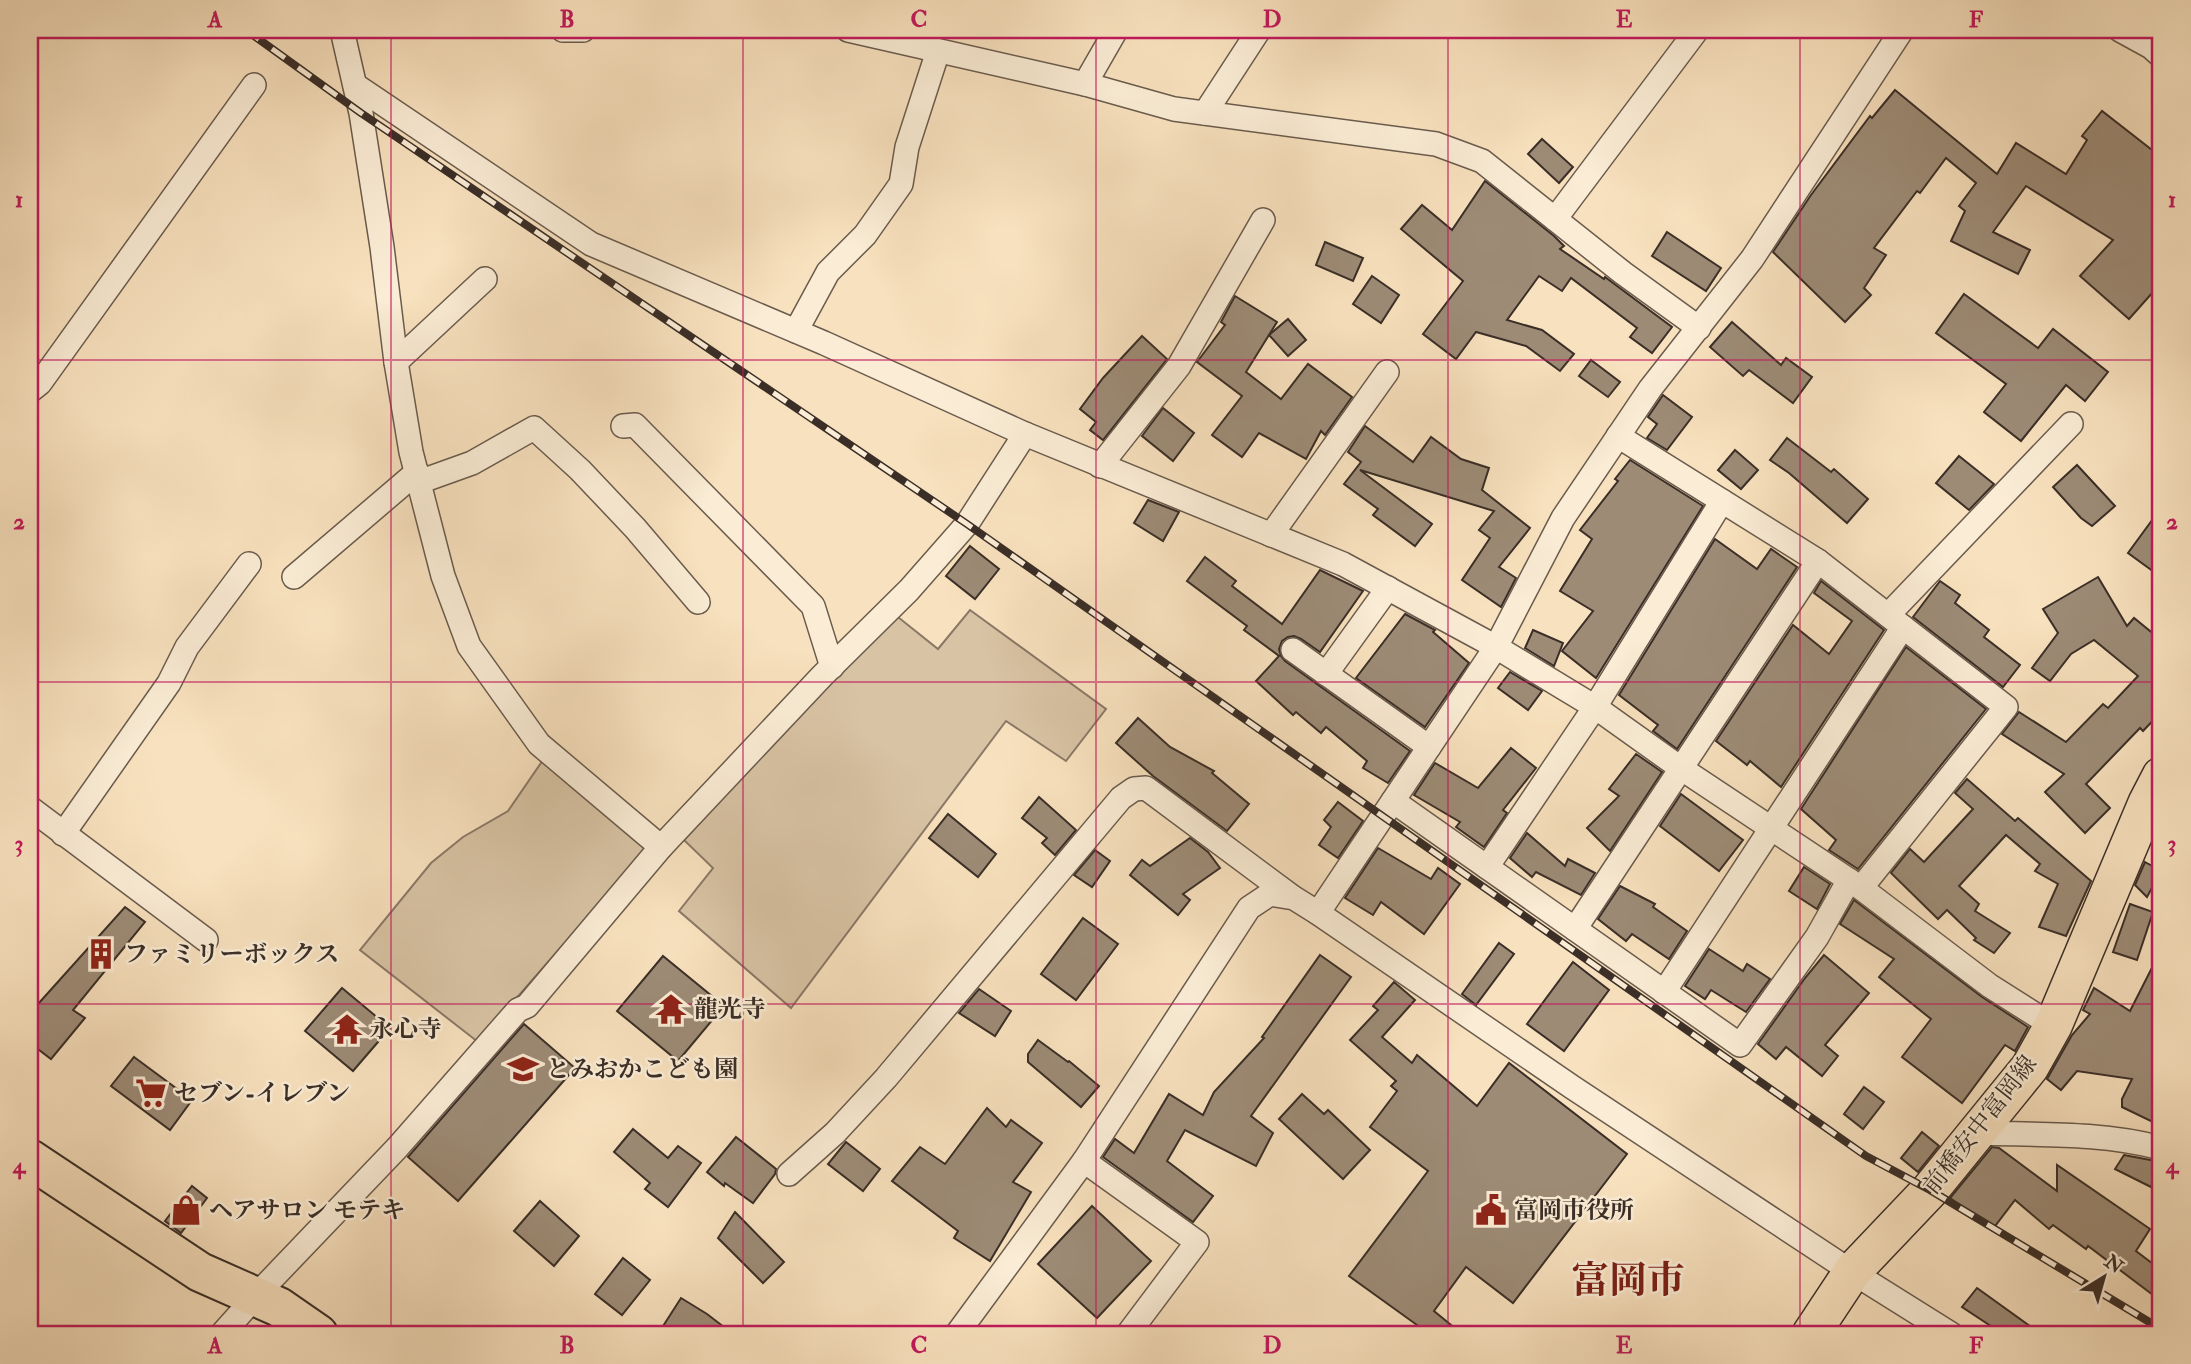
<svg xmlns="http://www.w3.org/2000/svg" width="2191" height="1364" font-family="'IM FELL Double Pica','Noto Serif JP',serif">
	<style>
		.green { fill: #d8c3a4; stroke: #897866; stroke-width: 2 }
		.building { fill: #9d8b76; stroke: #3a2e27; stroke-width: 2 }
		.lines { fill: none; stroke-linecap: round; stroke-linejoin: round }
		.minor-casing { stroke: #6a5b4d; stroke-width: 26 }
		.primary-casing { stroke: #3a2e27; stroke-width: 40 }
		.trunk-casing { stroke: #3a2e27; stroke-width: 42 }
		.minor { stroke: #faecd5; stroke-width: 23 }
		.primary { stroke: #f8e1be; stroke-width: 37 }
		.trunk { stroke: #f8e1be; stroke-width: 38 }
		.rail-casing { stroke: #3a2e27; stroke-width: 8 }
		.rail { stroke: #faecd5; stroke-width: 5; stroke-dasharray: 16; stroke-linecap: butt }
		.grid { fill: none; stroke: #c2185b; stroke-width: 2; stroke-opacity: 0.55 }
		.labels { text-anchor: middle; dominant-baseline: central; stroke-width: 5; stroke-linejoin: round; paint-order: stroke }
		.poi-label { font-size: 24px; font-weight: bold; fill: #3a2e27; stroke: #faecd5; text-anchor: start }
		.street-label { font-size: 24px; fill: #3a2e27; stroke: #faecd5 }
		.town-label { font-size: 38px; font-weight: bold; fill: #7a1f14; stroke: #faecd5 }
		.neatline { fill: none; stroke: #c2185b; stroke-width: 2.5 }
		.grid-label { font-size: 23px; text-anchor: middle; font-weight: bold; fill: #c2185b }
	</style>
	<rect width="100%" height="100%" fill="#f8e1be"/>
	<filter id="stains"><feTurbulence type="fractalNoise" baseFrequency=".00286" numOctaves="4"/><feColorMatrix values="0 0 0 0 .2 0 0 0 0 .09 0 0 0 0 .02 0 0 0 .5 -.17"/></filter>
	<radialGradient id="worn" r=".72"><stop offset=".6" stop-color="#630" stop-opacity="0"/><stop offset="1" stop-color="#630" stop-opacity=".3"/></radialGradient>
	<g class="green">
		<polygon points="970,610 1106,709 1066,761 1006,721 791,1008 679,911 713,868 684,840 893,613 938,649"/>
		<polygon points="543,760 647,849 478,1042 360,950 431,863 463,837 508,811"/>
	</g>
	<g class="building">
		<polygon points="1895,90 1997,174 2016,143 2066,174 2087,140 2082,136 2102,111 2161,157 2161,283 2129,319 2080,276 2113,240 2026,186 1993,232 2030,250 2018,274 1951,241 1965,211 1959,206 1976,183 1946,158 1920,193 1917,191 1874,248 1886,255 1864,288 1871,295 1845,322 1773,252 1811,195 1870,116 1872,118"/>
		<polygon points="1542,139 1573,167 1559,183 1528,154"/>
		<polygon points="1485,181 1554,236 1564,246 1560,249 1604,279 1605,277 1672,327 1652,353 1630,337 1637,328 1571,278 1562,291 1539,276 1507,320 1542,330 1574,354 1560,371 1526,346 1476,332 1456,359 1423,334 1463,281 1401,229 1422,205 1452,230"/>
		<polygon points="1667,232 1721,268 1706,291 1652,256"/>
		<polygon points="1325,242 1363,258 1353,281 1316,265"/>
		<polygon points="1372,276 1399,295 1381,323 1353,304"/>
		<polygon points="1964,294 2038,348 2053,329 2108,372 2085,401 2066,385 2021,441 1984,412 2006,384 1936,333"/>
		<polygon points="1235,296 1277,322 1246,372 1281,399 1308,364 1352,397 1325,435 1321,431 1306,459 1259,433 1242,457 1212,435 1242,396 1197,362 1225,325 1221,322"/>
		<polygon points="1288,319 1306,340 1288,356 1269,335"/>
		<polygon points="1732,322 1781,365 1786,358 1812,377 1793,403 1749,370 1743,376 1710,347"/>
		<polygon points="1142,336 1167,359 1103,440 1090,430 1096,422 1080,409 1103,378"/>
		<polygon points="1591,360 1620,382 1608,397 1579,376"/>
		<polygon points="1663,395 1692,417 1667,450 1647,438 1657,424 1648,417"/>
		<polygon points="1163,408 1194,433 1173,461 1142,436"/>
		<polygon points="1365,426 1413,462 1431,437 1461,459 1489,468 1482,490 1530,528 1499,567 1516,578 1501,607 1462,580 1490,538 1479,530 1494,511 1360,470 1432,524 1415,546 1373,515 1378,509 1344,484 1361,462 1348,452"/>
		<polygon points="1787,438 1831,472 1834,469 1868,499 1847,523 1789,473 1770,460"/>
		<polygon points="1735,450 1758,470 1741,489 1718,470"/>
		<polygon points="1959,456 1994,484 1969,510 1936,483"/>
		<polygon points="1630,460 1703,506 1596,678 1562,651 1593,611 1560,591 1592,539 1580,530 1618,481 1615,479"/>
		<polygon points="2077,465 2115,506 2092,526 2081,518 2053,487"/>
		<polygon points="1148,500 1179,512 1163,541 1134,523"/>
		<polygon points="2161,508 2161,577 2128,553"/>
		<polygon points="1715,539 1757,569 1771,549 1797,567 1677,749 1653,731 1658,725 1619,695"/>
		<polygon points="970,546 999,569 975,599 946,576"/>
		<polygon points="1205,557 1236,581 1232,586 1282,624 1320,570 1363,591 1320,652 1301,639 1294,636 1288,637 1282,641 1279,649 1281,656 1285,661 1410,751 1388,783 1363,768 1367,761 1326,727 1321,733 1296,712 1293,715 1256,681 1279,656 1244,630 1247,626 1187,581"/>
		<polygon points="2098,577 2127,626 2134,618 2161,640 2161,712 2143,731 2140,728 2086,784 2110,808 2085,833 2045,792 2064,774 2002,734 2019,712 2066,742 2103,704 2108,708 2138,676 2094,640 2071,654 2050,681 2032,668 2058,633 2043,609"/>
		<polygon points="1821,581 1884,630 1781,787 1750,761 1747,765 1716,741 1793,625 1829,654 1852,621 1814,593"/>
		<polygon points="1940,581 1960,595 1955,603 1989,630 1984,637 2020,665 2003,687 1913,617"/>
		<polygon points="1405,614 1435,630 1433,632 1469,663 1425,727 1356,678"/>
		<polygon points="1533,630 1563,643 1554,666 1525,648"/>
		<polygon points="1906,647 1986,709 1858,869 1829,850 1836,840 1801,809"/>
		<polygon points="1510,672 1542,691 1528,710 1498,688"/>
		<polygon points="1138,718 1170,747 1214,771 1212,773 1249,804 1227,831 1153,776 1116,743"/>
		<polygon points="1511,748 1536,768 1503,810 1507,813 1484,847 1456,827 1460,822 1414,795 1435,763 1478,788"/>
		<polygon points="1636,754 1662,772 1610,851 1587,828 1619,796 1609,789"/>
		<polygon points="1967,779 2015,821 2018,818 2091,881 2066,936 2039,927 2058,884 2035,871 2040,864 2006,835 1959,886 1979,904 1975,911 2010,933 1994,953 1974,940 1976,938 1947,910 1938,919 1891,873 1910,849 1924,862 1973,809 1955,793"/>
		<polygon points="1681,794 1743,840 1719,871 1660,826"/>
		<polygon points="1039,797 1076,830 1055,855 1042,843 1047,838 1022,818"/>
		<polygon points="1338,802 1363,821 1338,858 1319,845 1331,827 1324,820"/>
		<polygon points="948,814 996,854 978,877 929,838"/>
		<polygon points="1527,833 1565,866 1568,859 1595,873 1581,895 1536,872 1532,877 1510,858"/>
		<polygon points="1190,838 1208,852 1220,868 1183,894 1190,900 1178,915 1130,875 1142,860 1150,866"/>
		<polygon points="1378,848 1431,879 1438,868 1460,884 1424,934 1381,902 1373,915 1345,898"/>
		<polygon points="1095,850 1110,861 1092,887 1074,875"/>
		<polygon points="2145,862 2161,871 2147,897 2135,885"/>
		<polygon points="1804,867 1830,884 1817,909 1789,891"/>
		<polygon points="1620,886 1655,904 1653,907 1687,931 1669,959 1632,934 1626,941 1598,919"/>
		<polygon points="1854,900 1982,997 2028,1027 2015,1051 2005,1045 1962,1103 1902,1057 1931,1019 1879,977 1894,959 1840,924"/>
		<polygon points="2130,904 2153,912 2137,960 2113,952"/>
		<polygon points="125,907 145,922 73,1010 85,1018 51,1059 30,1043 30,1013"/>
		<polygon points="1083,918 1118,944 1076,1000 1041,974"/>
		<polygon points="1499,943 1514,954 1476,1005 1462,994"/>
		<polygon points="1709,949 1743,971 1747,964 1770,979 1746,1012 1711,990 1705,999 1685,986"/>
		<polygon points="2161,950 2161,1126 2122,1107 2122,1099 2132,1079 2077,1071 2061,1090 2047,1079 2072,1035 2090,1014 2083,1010 2094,988 2130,1011"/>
		<polygon points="1320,955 1351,977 1251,1116 1273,1133 1256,1166 1185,1130 1167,1161 1213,1196 1193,1222 1103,1157 1115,1139 1134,1153 1169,1094 1203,1115 1214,1092 1264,1038 1262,1037"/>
		<polygon points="1824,955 1869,993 1825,1045 1838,1056 1822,1076 1786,1047 1776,1059 1758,1044 1805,978"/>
		<polygon points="663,956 724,1006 678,1061 617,1011"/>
		<polygon points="1573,962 1609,990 1564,1051 1527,1024"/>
		<polygon points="1394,982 1415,1000 1382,1037 1412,1063 1417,1055 1477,1106 1509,1063 1627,1154 1513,1303 1466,1267 1434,1311 1462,1334 1408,1334 1417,1325 1349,1276 1428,1171 1370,1127 1397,1091 1391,1086 1396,1081 1350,1040 1378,1010 1373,1006"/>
		<polygon points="342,988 390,1028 353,1071 305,1031"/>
		<polygon points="979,989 1011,1011 995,1036 959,1013"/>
		<polygon points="524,1024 575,1068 458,1201 408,1157"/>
		<polygon points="1038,1040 1068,1062 1069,1061 1099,1086 1081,1107 1028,1062 1028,1054"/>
		<polygon points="134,1057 192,1100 170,1130 111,1086"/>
		<polygon points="1864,1087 1884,1102 1863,1129 1844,1114"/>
		<polygon points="1302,1094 1324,1114 1328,1110 1370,1150 1343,1179 1279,1119"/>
		<polygon points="987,1108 1006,1127 1011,1120 1042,1143 1013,1182 1031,1192 990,1261 954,1238 958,1231 892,1181 920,1147 945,1164"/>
		<polygon points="633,1129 668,1158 678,1146 701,1163 668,1207 645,1189 650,1183 614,1152"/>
		<polygon points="1922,1132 1939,1146 1918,1172 1901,1158"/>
		<polygon points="736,1137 776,1169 775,1174 753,1203 725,1183 724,1186 707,1172"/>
		<polygon points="846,1142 880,1169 863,1191 828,1164"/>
		<polygon points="1992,1147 1999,1148 2057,1191 2057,1165 2150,1229 2136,1251 2161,1270 2161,1301 2088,1246 2086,1249 2053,1225 2049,1229 2015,1200 1992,1230 1950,1198"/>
		<polygon points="2124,1155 2161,1162 2151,1187 2115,1169"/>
		<polygon points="192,1186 207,1198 181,1233 165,1221"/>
		<polygon points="540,1201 579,1236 554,1266 514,1231"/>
		<polygon points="1092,1206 1151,1261 1097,1318 1038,1264"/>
		<polygon points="735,1212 784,1262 763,1283 718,1238"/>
		<polygon points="623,1258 650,1280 622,1315 595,1294"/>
		<polygon points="1977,1288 2041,1334 2003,1334 1962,1307"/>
		<polygon points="681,1298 707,1314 733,1334 658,1334"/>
	</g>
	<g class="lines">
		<defs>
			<g id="minor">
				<polyline points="342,30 361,113 382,247 396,362 411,452 443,576 469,646 539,744 661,847"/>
				<polyline points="563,30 583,30"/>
				<polyline points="848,30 1085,84 1174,109 1436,144 1482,161 1623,273 1699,328"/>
				<polyline points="2120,30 2151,47 2161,56"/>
				<polyline points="1085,84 1116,30"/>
				<polyline points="355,85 591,244 824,343 1025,434 1343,564 1496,647 1595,707 1682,769 1861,888 1990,986 2053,1026"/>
				<polyline points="1205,113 1259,30"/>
				<polyline points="1555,219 1697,30"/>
				<polyline points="796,331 828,272 865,235 901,184 907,147 938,51"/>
				<polyline points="396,362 485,279"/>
				<polyline points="30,391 40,383 254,85"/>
				<polyline points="623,426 635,425 813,606 832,667"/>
				<polyline points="1618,436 1818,561 2006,707 1861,888"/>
				<polyline points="1100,466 1179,366 1263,220"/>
				<polyline points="419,482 472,463 534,428 580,470 635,528 698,602"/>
				<polyline points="1271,535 1387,372"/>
				<polyline points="294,577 417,472"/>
				<polyline points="1888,615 2071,424"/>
				<polyline points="1293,650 1429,747"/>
				<polyline points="1326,674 1388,588"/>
				<polyline points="1393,801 1740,1045 1817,937 1849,880"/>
				<polyline points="30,808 206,940"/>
				<polyline points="63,834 169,683 187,647 249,564"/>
				<polyline points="1487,867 1595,707 1722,501"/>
				<polyline points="1318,913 1496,647 1563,518 1650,389 1752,259 1902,30"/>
				<polyline points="1575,929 1818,561"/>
				<polyline points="1664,992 1903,627"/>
				<path d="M 1976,1133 C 2037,1135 2102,1132 2161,1148"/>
				<polyline points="1084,1161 1197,1242 1128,1334"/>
				<polyline points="789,1174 835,1133 886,1078 1121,798 1134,789 1146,788 1291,896"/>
				<polyline points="222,1334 265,1286 397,1148 518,1010 527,1006 661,847 822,676 909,590 967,524 1025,434"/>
				<polyline points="957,1334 1084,1161 1249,908 1270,894 1294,898 1318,913 1572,1087 1852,1272 1951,1334"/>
			</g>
			<polyline id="primary" points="1811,1334 1852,1272 1930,1190 2030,1067 2053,1026 2147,803 2161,776"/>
			<polyline id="trunk" points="30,1159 200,1272 279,1307 318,1334"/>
		</defs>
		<use href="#minor" class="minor-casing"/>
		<use href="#primary" class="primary-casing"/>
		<use href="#trunk" class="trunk-casing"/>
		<use href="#minor" class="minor"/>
		<use href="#primary" class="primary"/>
		<use href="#trunk" class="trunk"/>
		<defs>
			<polyline id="rail" points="246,30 361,113 967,524 1866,1156 1930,1190 2161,1329"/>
		</defs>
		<use href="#rail" class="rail-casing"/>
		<use href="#rail" class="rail"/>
	</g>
	<path class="grid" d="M 391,30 L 391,1334M 743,30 L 743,1334M 1096,30 L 1096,1334M 1448,30 L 1448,1334M 1800,30 L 1800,1334M 30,360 L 2161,360M 30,682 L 2161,682M 30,1004 L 2161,1004"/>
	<defs>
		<symbol id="building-bare" viewBox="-9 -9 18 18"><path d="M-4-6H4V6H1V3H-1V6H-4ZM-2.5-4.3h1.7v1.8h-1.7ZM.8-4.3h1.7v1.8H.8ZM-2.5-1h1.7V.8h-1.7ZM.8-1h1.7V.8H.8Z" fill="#8f2418" stroke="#faecd5" stroke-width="2.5" paint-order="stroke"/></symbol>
		<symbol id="temple-bare" viewBox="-9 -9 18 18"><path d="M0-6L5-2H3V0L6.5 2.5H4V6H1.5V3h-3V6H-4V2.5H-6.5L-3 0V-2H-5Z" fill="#8f2418" stroke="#faecd5" stroke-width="2.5" paint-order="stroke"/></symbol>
		<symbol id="school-bare" viewBox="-9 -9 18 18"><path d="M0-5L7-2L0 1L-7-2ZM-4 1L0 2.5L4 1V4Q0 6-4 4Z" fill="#8f2418" stroke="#faecd5" stroke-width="2.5" paint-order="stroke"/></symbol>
		<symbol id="supermarket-bare" viewBox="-9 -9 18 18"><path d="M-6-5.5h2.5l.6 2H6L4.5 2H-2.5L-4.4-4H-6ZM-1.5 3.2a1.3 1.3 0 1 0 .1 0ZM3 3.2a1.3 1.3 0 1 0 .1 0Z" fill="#8f2418" stroke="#faecd5" stroke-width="2.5" paint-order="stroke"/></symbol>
		<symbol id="shop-bare" viewBox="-9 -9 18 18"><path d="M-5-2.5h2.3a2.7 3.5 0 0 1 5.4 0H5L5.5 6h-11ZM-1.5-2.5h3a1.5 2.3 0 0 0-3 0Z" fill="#8f2418" stroke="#faecd5" stroke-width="2.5" paint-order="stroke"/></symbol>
		<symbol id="civic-bare" viewBox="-9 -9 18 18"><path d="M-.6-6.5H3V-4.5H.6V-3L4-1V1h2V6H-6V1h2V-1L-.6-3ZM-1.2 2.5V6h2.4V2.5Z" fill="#8f2418" stroke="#faecd5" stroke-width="2.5" paint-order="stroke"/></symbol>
	</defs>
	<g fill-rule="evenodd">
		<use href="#building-bare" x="79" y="932" width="44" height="44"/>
		<use href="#temple-bare" x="649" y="987" width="44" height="44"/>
		<use href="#temple-bare" x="325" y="1007" width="44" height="44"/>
		<use href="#school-bare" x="501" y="1047" width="44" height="44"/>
		<use href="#supermarket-bare" x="129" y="1071" width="44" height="44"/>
		<use href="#shop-bare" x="164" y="1188" width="44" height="44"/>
		<use href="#civic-bare" x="1469" y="1188" width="44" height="44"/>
	</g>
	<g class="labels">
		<g class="poi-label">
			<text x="124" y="954">ファミリーボックス</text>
			<text x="694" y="1009">龍光寺</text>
			<text x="370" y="1029">永心寺</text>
			<text x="546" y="1069">とみおかこども園</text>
			<text x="174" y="1093">セブン-イレブン</text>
			<text x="209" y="1210">ヘアサロン モテキ</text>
			<text x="1514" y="1210">富岡市役所</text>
		</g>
		<g class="street-label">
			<text transform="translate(1980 1125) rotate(-52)">前橋安中富岡線</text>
		</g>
		<g class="town-label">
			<text x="1628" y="1281">富岡市</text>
		</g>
	</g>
	<rect width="2191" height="1364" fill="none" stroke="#f8e1be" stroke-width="77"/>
	<g transform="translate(2104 1277) rotate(37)" stroke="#faecd5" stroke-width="5" paint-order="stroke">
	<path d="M0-5L12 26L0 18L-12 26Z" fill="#3a2e27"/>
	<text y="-10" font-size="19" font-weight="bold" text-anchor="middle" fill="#3a2e27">N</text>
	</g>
	<rect x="38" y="38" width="2114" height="1288" class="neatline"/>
	<g class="grid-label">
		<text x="215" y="27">A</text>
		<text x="567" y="27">B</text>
		<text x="919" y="27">C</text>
		<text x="1272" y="27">D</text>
		<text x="1624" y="27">E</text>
		<text x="1976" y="27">F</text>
		<text x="19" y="207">1</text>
		<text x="2172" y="207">1</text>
		<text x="19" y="529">2</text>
		<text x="2172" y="529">2</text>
		<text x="19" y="851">3</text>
		<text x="2172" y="851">3</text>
		<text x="19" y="1173">4</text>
		<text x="2172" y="1173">4</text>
		<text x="215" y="1353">A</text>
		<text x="567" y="1353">B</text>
		<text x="919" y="1353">C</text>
		<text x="1272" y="1353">D</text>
		<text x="1624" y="1353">E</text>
		<text x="1976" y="1353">F</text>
	</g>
	<rect width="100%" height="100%" filter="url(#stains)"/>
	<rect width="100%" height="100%" fill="url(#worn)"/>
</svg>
